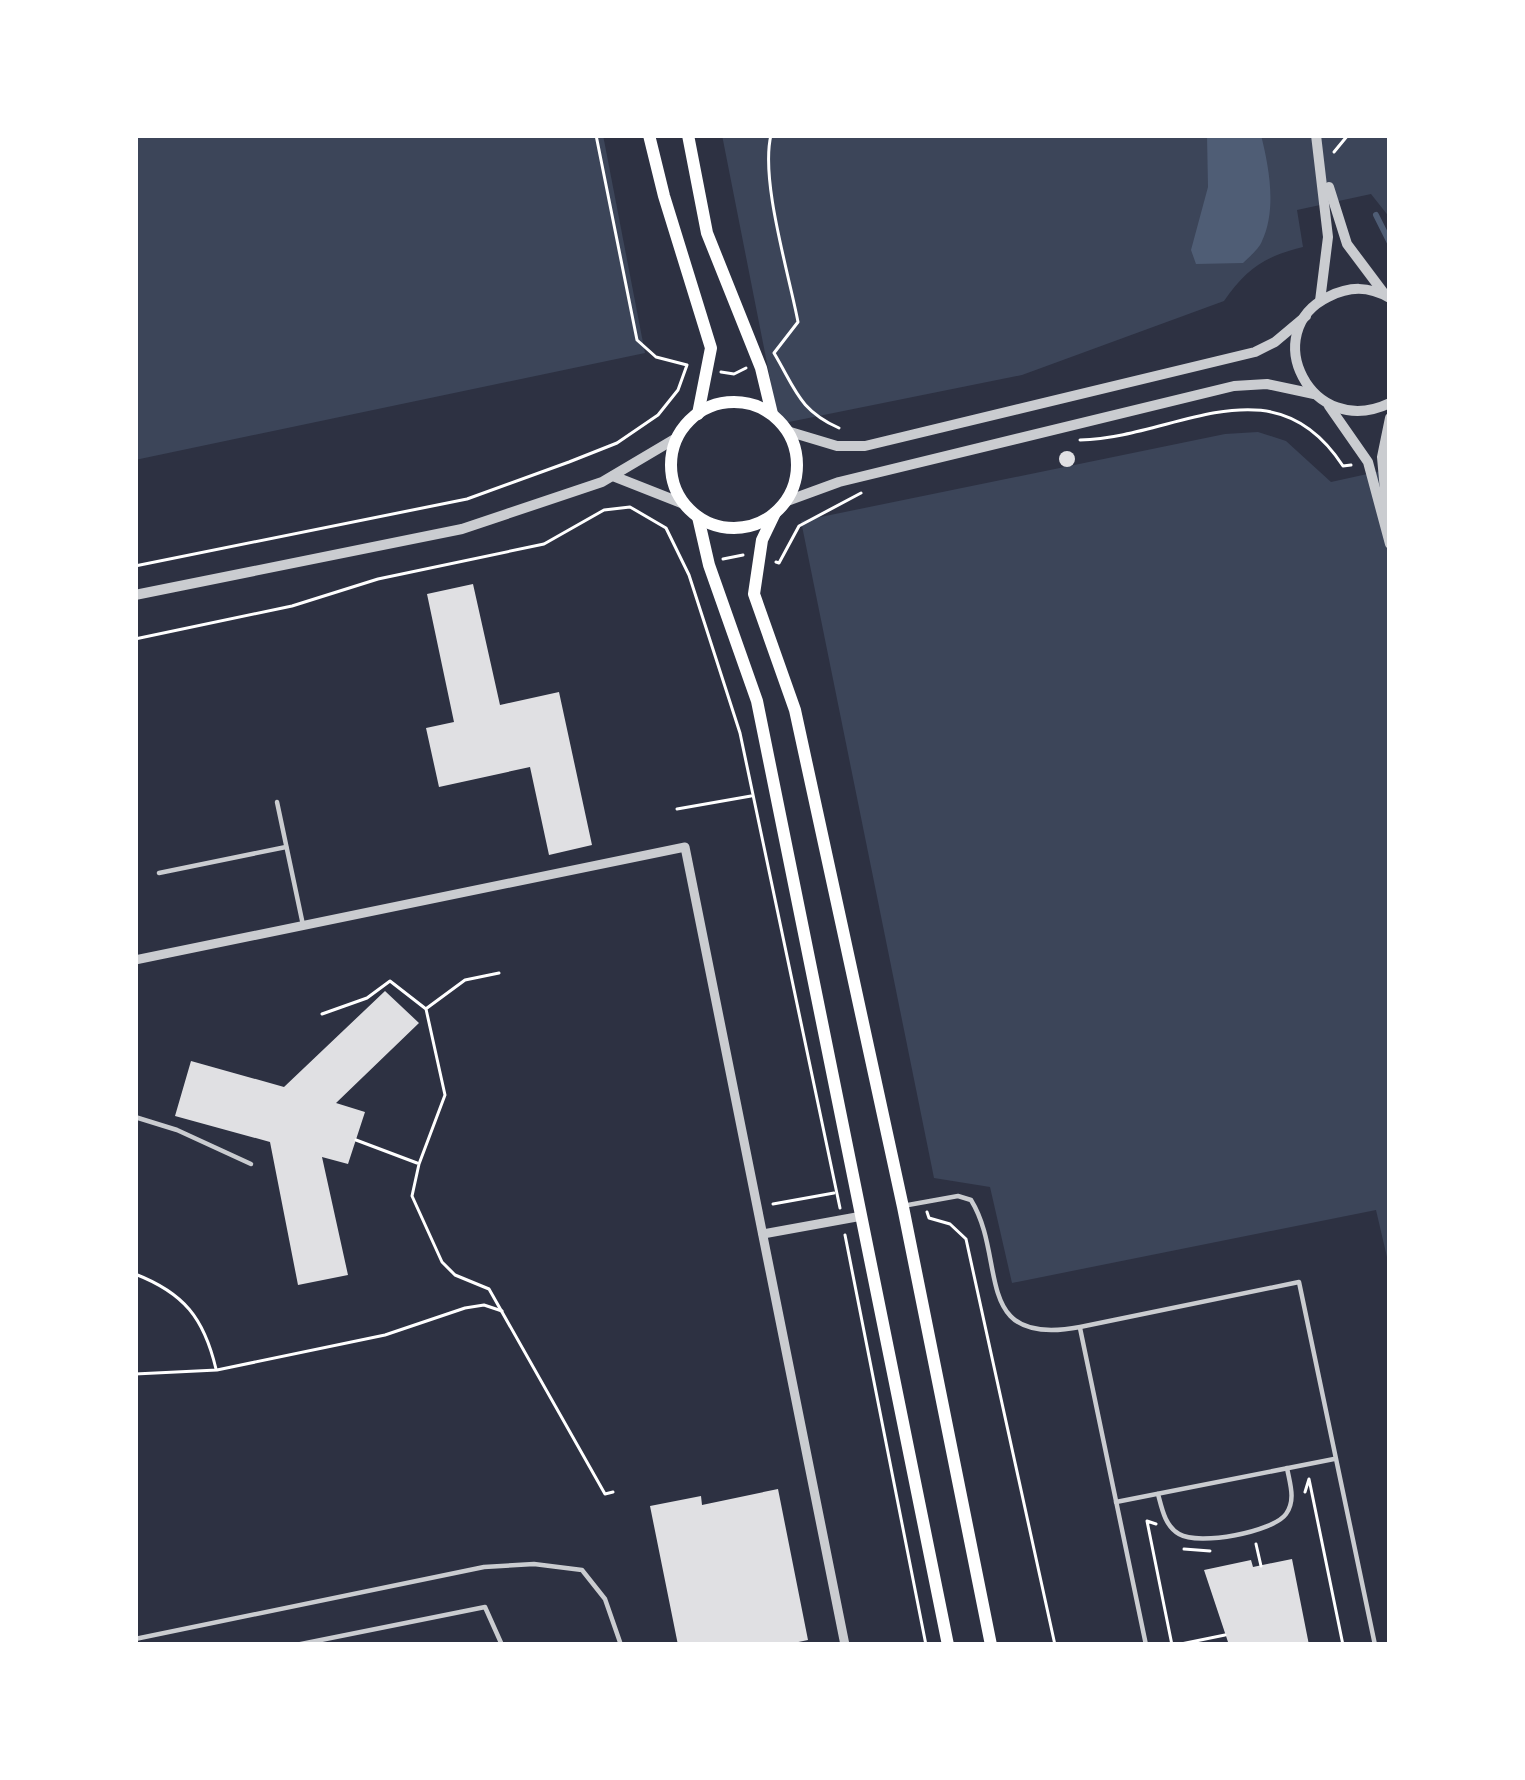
<svg xmlns="http://www.w3.org/2000/svg" width="1525" height="1780" font-family="Rubik,sans-serif">
	<style>
		.green { fill: #3c4559 }
		.water { fill: #4f5d75 }
		.lines { fill: none; stroke-linecap: round; stroke-linejoin: round }
		.stream { stroke: #4f5d75; stroke-width: 6 }
		.building { fill: #e0e0e3 }
		.path { stroke: #fff; stroke-width: 3 }
		.service { stroke: #caccd0; stroke-width: 4.5 }
		.minor { stroke: #caccd0; stroke-width: 9 }
		.tertiary { stroke: #caccd0; stroke-width: 10 }
		.secondary { stroke: #fff; stroke-width: 12 }
	</style>
	<rect width="100%" height="100%" fill="#2d3142"/>
	<g class="green">
		<polygon points="135,135 603,135 645,353 135,460"/>
		<path d="M 722,135 L 1390,135 L 1390,218 L 1371,194 L 1297,210 L 1303,247 C 1265,256 1246,269 1224,301 L 1022,375 L 779,424 Z"/>
		<polygon points="1258,432 1286,441 1331,482 1390,469 1390,1270 1376,1210 1012,1283 990,1187 934,1178 801,521 1225,434"/>
	</g>
	<path class="water" d="M 1207,135 L 1261,135 C 1269,167 1277,209 1262,241 C 1259,249 1249,257 1243,263 L 1196,264 L 1191,250 L 1208,187 Z"/>
	<g class="lines">
		<polyline class="stream" points="1376,215 1390,243"/>
	</g>
	<g class="building">
		<circle cx="1067" cy="459" r="8"/>
		<polygon points="473,584 500,705 559,692 592,845 549,855 530,767 439,787 426,728 454,722 427,594"/>
		<polygon points="385,991 419,1023 336,1103 365,1112 348,1164 322,1157 348,1275 298,1285 270,1142 175,1116 191,1061 284,1087"/>
		<polygon points="778,1489 808,1640 784,1645 678,1645 650,1506 701,1496 702,1505"/>
		<polygon points="1292,1559 1309,1645 1229,1645 1204,1570 1251,1560 1253,1567"/>
	</g>
	<g class="lines">
		<g class="path">
			<path d="M 771,135 C 760,180 789,274 798,322 L 774,353 C 796,390 799,410 839,428"/>
			<polyline points="1334,152 1348,135"/>
			<polyline points="721,372 734,374 746,368"/>
			<path d="M 1080,440 C 1176,438 1273,358 1343,466 L 1351,465"/>
			<polyline points="723,559 743,555"/>
			<polyline points="776,562 779,563 799,526 861,493"/>
			<polyline points="135,566 467,499 569,462 617,443 658,415 678,390 687,365 656,357 637,340 596,135"/>
			<polyline points="135,639 292,606 378,579 544,544 604,510 630,507 666,528 689,575 740,733 840,1208"/>
			<polyline points="677,809 751,796"/>
			<polyline points="427,1008 465,980 499,973"/>
			<polyline points="322,1014 367,998 390,981 426,1009 445,1095 419,1164 412,1196 442,1262 455,1275 489,1289 605,1494 613,1492"/>
			<polyline points="356,1140 417,1163"/>
			<polyline points="773,1204 834,1193"/>
			<polyline points="927,1212 929,1218 950,1224 966,1239 1055,1645"/>
			<polyline points="845,1235 926,1645"/>
			<path d="M 135,1274 C 184,1293 204,1318 216,1369"/>
			<polyline points="135,1374 217,1370 385,1335 465,1308 484,1305 502,1311"/>
			<polyline points="1305,1492 1309,1479 1343,1645"/>
			<polyline points="1156,1524 1147,1521 1172,1645"/>
			<polyline points="1256,1544 1261,1566"/>
			<polyline points="1184,1549 1210,1551"/>
			<polyline points="1176,1645 1225,1635"/>
		</g>
		<g class="service">
			<polyline points="277,802 303,925"/>
			<polyline points="159,873 286,847"/>
			<polyline points="135,1117 177,1130 251,1164"/>
			<path d="M 908,1205 L 958,1196 L 971,1200 C 1008,1260 970,1348 1080,1327 L 1299,1282 L 1375,1645"/>
			<polyline points="1080,1328 1146,1645"/>
			<path d="M 1158,1494 C 1162,1509 1165,1526 1179,1534 C 1199,1546 1273,1532 1286,1514 C 1296,1500 1290,1484 1287,1468"/>
			<polyline points="1116,1502 1334,1459"/>
			<polyline points="135,1639 484,1567 534,1564 582,1570 605,1599 621,1645"/>
			<polyline points="296,1645 485,1607 502,1645"/>
		</g>
		<g class="minor">
			<polyline points="135,960 685,847 845,1645"/>
			<polyline points="763,1234 862,1216"/>
		</g>
		<g class="tertiary">
			<polyline points="1316,135 1328,237 1320,301"/>
			<polyline points="1329,187 1347,244 1383,292"/>
			<path d="M 1390,298 C 1368,286 1350,286 1328,297 C 1258,331 1310,441 1390,403"/>
			<polyline points="1329,406 1368,462 1390,544"/>
			<polyline points="787,431 837,446 865,446 1255,352 1275,342 1306,316"/>
			<polyline points="613,476 684,504"/>
			<polyline points="787,501 839,482 1234,386 1267,384 1314,394"/>
			<polyline points="1387,513 1382,457 1390,418"/>
			<polyline points="135,595 462,529 602,482 678,437"/>
		</g>
		<g class="secondary">
			<polyline points="649,135 664,196 711,348 698,414"/>
			<polyline points="688,135 707,233 761,368 772,414"/>
			<circle cx="734" cy="465" r="63"/>
			<polyline points="775,513 762,540 754,594 795,710 903,1207 991,1645"/>
			<polyline points="698,517 709,565 757,701 948,1645"/>
		</g>
	</g>
	<rect width="1525" height="1780" fill="none" stroke="#ffffff" stroke-width="276"/>
</svg>
